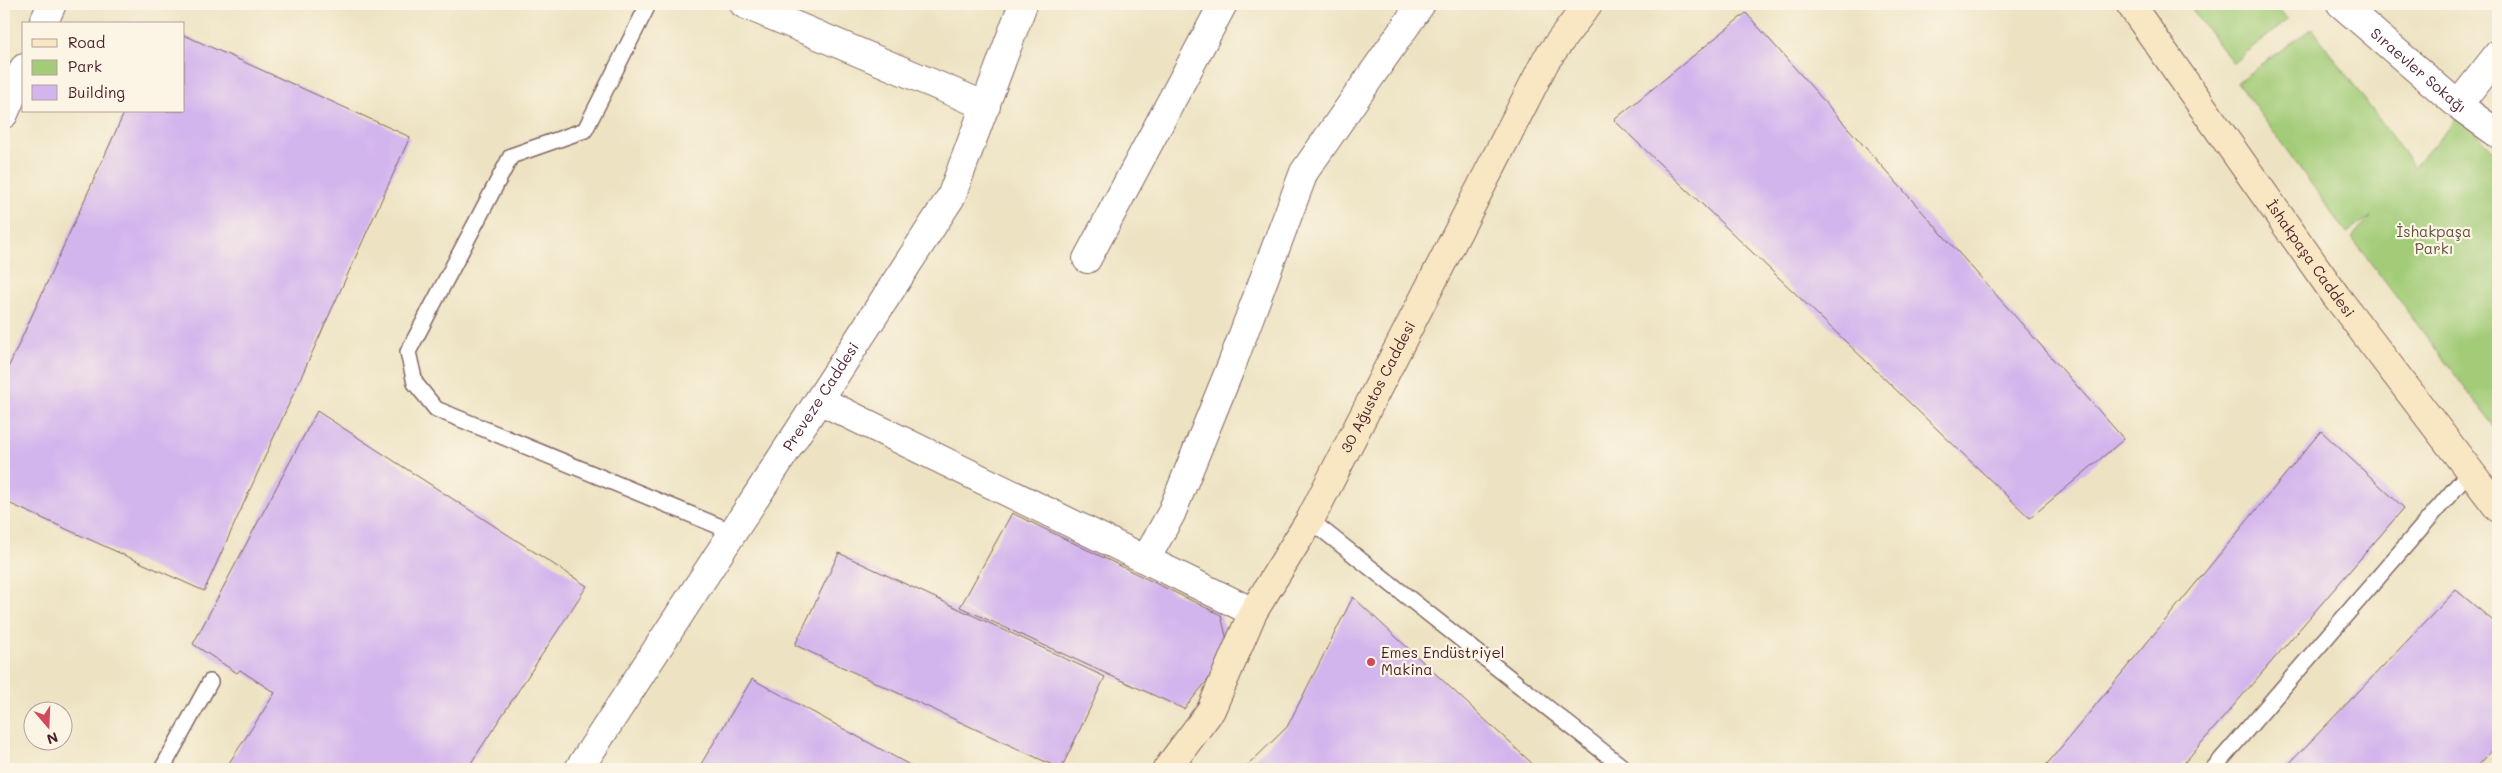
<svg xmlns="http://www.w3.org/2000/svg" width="2502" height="773" viewBox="0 0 2502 773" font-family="Mali,sans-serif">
  <rect width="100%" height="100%" fill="#fcf5e5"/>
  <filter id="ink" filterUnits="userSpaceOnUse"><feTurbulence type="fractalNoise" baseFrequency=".02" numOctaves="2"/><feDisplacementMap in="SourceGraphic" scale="10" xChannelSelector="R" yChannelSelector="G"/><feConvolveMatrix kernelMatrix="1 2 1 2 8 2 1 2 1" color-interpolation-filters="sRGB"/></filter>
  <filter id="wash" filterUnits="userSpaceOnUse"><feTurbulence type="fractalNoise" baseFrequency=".0096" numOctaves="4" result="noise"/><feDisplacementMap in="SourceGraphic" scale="20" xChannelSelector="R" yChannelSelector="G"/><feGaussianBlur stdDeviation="1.12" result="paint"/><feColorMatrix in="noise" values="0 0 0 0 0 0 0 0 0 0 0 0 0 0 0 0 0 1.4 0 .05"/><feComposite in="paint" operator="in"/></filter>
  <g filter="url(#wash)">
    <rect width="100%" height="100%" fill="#ede3c3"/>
    <g fill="#a3cc78" stroke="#767652">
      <path d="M2188 4H2275L2288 20 2233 63Z"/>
      <path d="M2312 28 2414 167 2459 116 2498 155V432L2352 238 2371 216 2347 233 2237 82Z"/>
    </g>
    <g id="blocks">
      <g fill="#d3b5ed">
        <path d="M4 4H12L4 22Z"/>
        <path d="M1746 13 2124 439 2030 518 1614 120Z"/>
        <path d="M184 35 410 137 204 591 4 501V377L125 111H184Z"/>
        <path d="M317 411 587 586 467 769H225L275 693 240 670 237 673 193 644Z"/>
        <path d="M2321 431 2404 508 2179 769H2043Z"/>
        <path d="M1012 513 1221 615 1230 653 1184 709 960 607Z"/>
        <path d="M839 553 1105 677 1061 769 795 645Z"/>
        <path d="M2456 590 2498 625V744L2475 769H2284Z"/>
        <path d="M1353 597 1538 769H1244L1287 727Z"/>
        <path d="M752 679 917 769H698Z"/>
      </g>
    </g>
  </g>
  <g filter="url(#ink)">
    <use href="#blocks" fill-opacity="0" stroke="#836460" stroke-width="1"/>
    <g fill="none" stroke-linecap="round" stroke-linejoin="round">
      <g stroke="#836460" stroke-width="18">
        <g id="lane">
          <path d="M646 9 585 130 511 156 408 352 415 383 436 409 733 532"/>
          <path d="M1310 520 1625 769"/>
          <path d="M162 769 210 682"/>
          <path d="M2213 769 2470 471"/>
        </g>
      </g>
      <g stroke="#836460" stroke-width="30">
        <g id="street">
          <path d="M744 4 986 106"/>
          <path id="s1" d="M2341 4 2458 105 2498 134"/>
          <path d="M43 24 52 4"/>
          <path d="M2458 105 2498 54"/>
          <path d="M4 114 24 68"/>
          <path d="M1087 259 1223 4"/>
          <path d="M819 400 1253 612"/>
          <path d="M1146 559 1171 514 1232 364 1304 172 1421 4"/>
          <path id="s2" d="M579 769 951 197 1023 4"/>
        </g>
      </g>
      <g stroke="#836460" stroke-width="30">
        <g id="secondary">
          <path id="s3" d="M2130 4 2336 296 2498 508"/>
          <path id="s4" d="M1167 769 1211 710 1253 612 1310 520 1546 60 1588 4"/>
        </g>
      </g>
      <use href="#lane" stroke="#fff" stroke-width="15"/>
      <use href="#street" stroke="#fff" stroke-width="28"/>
      <use href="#secondary" stroke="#f9e7c3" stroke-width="28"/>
    </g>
  </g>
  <circle fill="#d1495b" stroke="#fcf5e5" stroke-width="2" cx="1371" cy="662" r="5"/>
  <g text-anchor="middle" stroke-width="4.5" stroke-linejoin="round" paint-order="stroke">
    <g font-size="15" fill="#4a1f2b" stroke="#fcf5e5">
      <text dy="5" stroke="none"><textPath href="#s1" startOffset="102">Sıraevler Sokağı</textPath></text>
      <text dy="5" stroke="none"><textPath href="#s3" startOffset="312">İshakpaşa Caddesi</textPath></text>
      <text dy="5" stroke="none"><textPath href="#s4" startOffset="438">30 Ağustos Caddesi</textPath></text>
      <text dy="5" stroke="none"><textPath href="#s2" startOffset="444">Preveze Caddesi</textPath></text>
    </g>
    <g font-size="15" fill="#655342" stroke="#fcf5e5">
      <text x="2434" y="237">İshakpaşa<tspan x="2434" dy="17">Parkı</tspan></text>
    </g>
    <g font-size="15" fill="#4a1f2b" stroke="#fcf5e5" text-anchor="start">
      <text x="1381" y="658">Emes Endüstriyel<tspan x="1381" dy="17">Makina</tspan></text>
    </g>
  </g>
  <rect width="2502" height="773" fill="none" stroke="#fcf5e5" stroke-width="20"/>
  <rect x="22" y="22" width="162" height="90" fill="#fcf5e5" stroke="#b59f9b"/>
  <rect x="32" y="39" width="25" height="8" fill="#f9e7c3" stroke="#b59f9b"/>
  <text x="68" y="48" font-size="15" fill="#4a1f2b">Road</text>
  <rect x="32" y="60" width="25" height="15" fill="#a3cc78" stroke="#b59f9b"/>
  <text x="68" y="72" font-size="15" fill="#4a1f2b">Park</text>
  <rect x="32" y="85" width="25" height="15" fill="#d3b5ed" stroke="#b59f9b"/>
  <text x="68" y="98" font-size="15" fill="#4a1f2b">Building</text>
  <g transform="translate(48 726) rotate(161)"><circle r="24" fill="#fcf5e5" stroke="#b59f9b"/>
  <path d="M0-4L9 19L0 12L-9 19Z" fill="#d1495b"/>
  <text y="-8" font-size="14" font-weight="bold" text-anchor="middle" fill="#4a1f2b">N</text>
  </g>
</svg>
